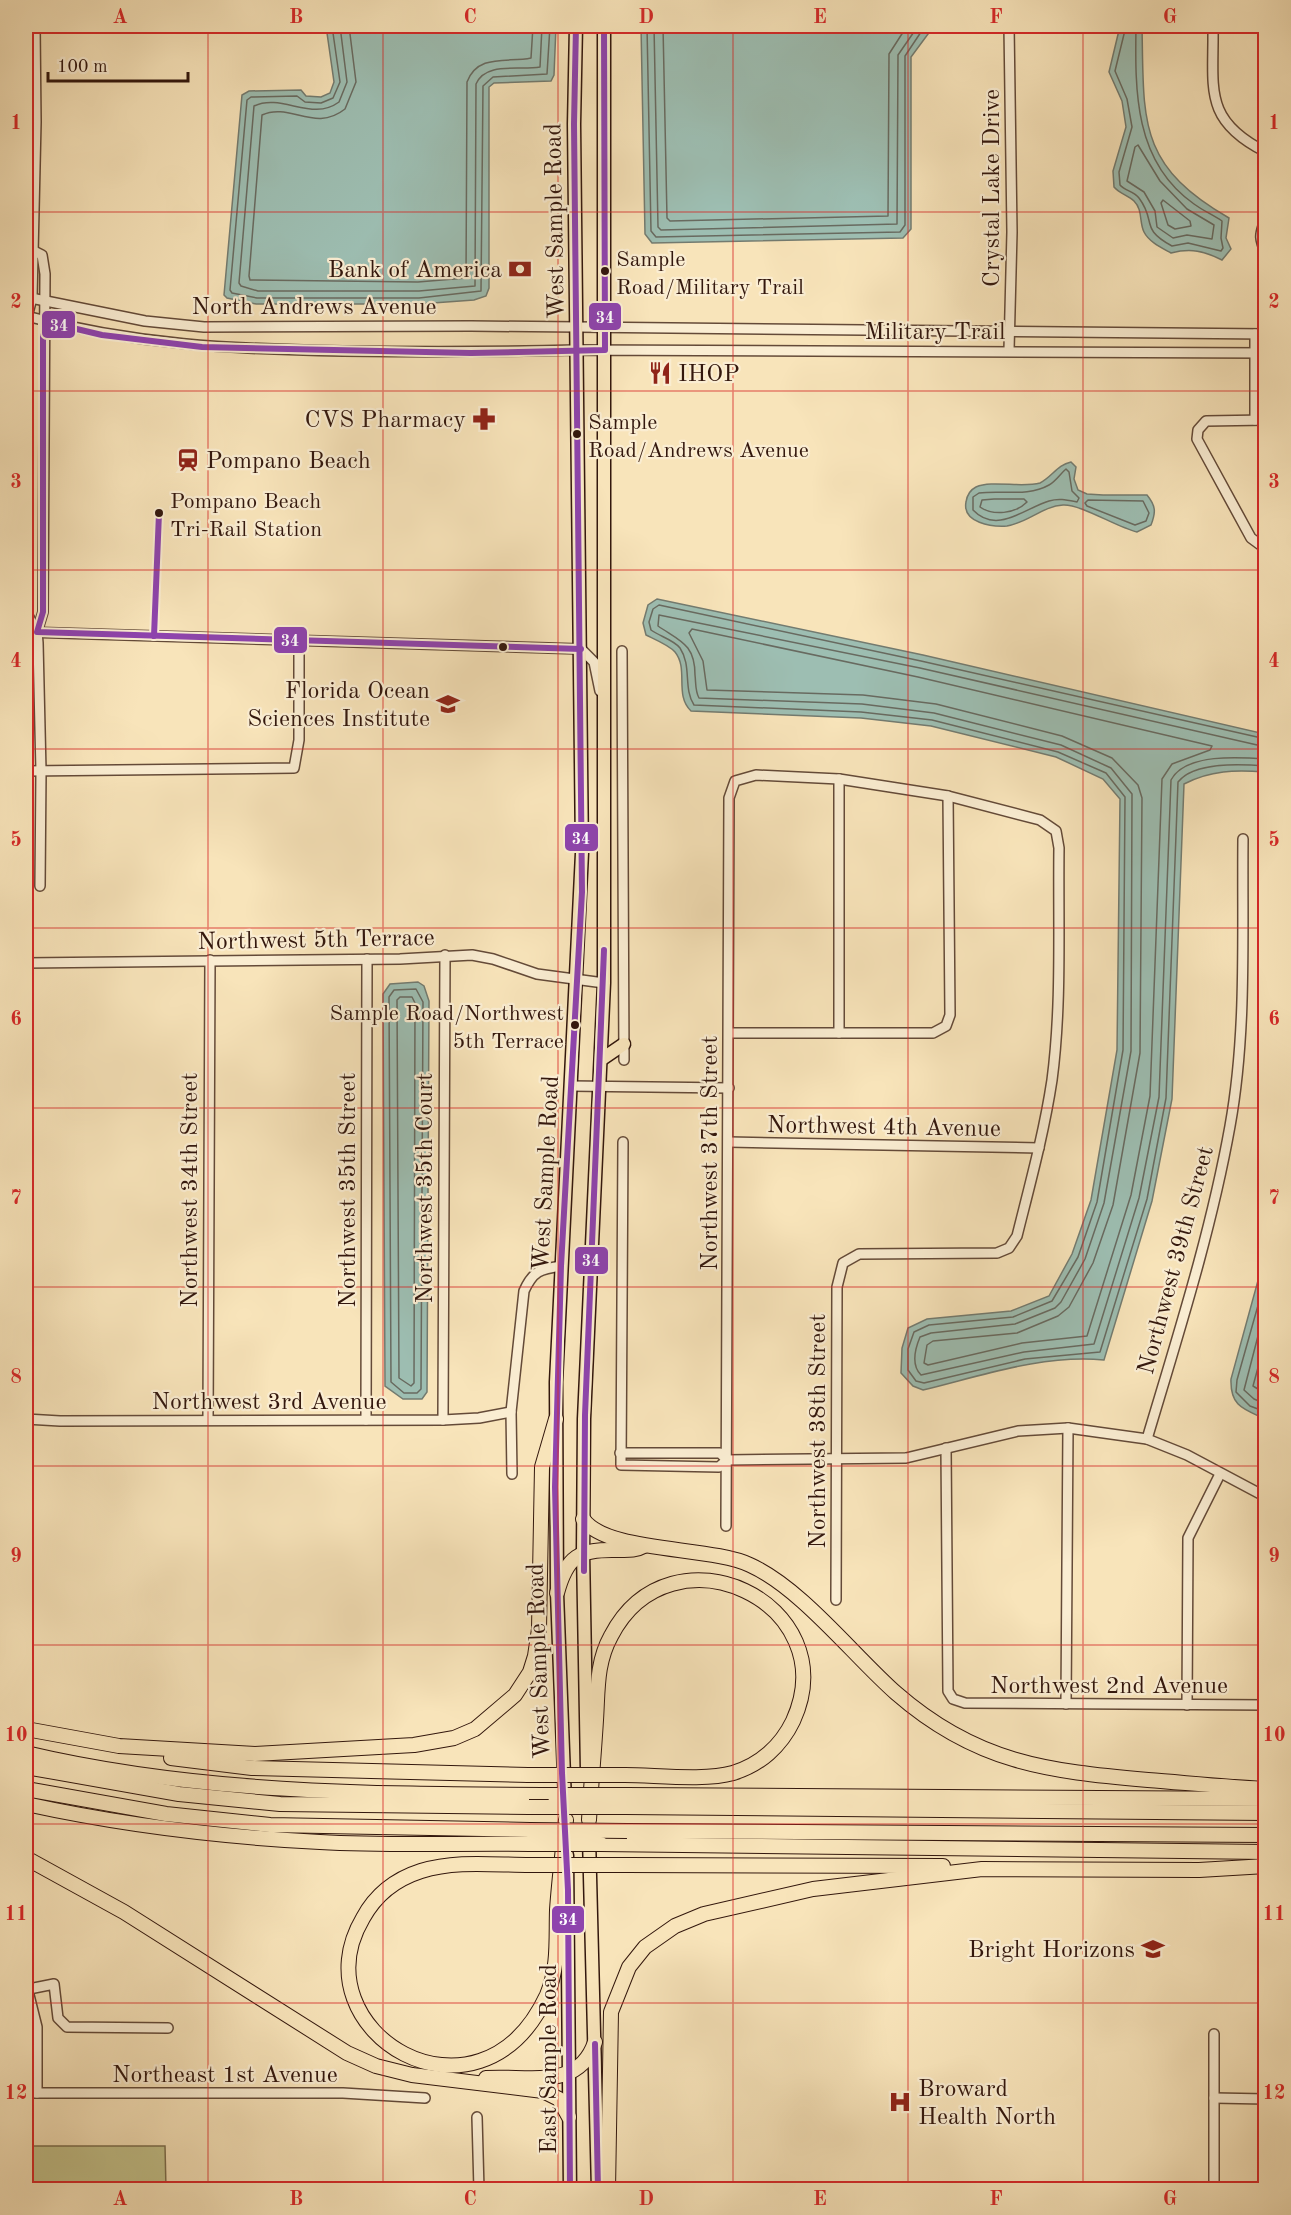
<svg xmlns="http://www.w3.org/2000/svg" width="1291" height="2215" viewBox="0 0 1291 2215" font-family="'Old Standard TT',serif">
  <rect width="100%" height="100%" fill="#f8e4ba"/>
  <filter id="stains"><feTurbulence type="fractalNoise" baseFrequency=".00333" numOctaves="4"/><feColorMatrix values="0 0 0 0 .2 0 0 0 0 .09 0 0 0 0 .02 0 0 0 .5 -.17"/></filter>
  <radialGradient id="worn" r=".72"><stop offset=".6" stop-color="#630" stop-opacity="0"/><stop offset="1" stop-color="#630" stop-opacity=".3"/></radialGradient>
  <path fill="#c3c28b" stroke="#7b6c4c" stroke-width="1.5" d="M26 2146H165L166 2189H26Z"/>
  <g fill="#9dbeb2" stroke="#737b70" stroke-width="1.5">
    <path d="M326 26H556L554 75 551 81 494 83 489 87V288L486 296 474 300 419 304H256L227 298 224 295 242 95 249 91 301 90 306 96 321 97 330 93 334 82Z"/>
    <path d="M641 26H931V30L911 57V229L903 238 652 243 645 234Z"/>
    <path d="M1120 26H1142C1144 121 1137 165 1229 218L1226 238 1231 249 1222 260C1204 251 1191 248 1171 253 1162 248 1149 242 1144 232 1139 222 1143 210 1134 201 1128 195 1120 194 1114 187L1113 171 1126 127 1122 101 1109 72Z"/>
    <path d="M1071 462 1076 467 1074 479 1078 490 1087 494 1103 495H1147C1156 506 1156 512 1151 525L1137 532C1116 527 1081 504 1063 505 1043 506 1027 523 1007 526 992 527 962 523 966 502 967 495 970 490 976 487 992 480 1022 488 1040 483 1053 476 1057 465 1071 462Z"/>
    <path d="M657 599 923 655 1265 734V772C1235 770 1211 770 1184 784L1172 1099 1152 1201 1104 1360C1043 1354 981 1376 923 1390L913 1386 901 1373 902 1348 908 1328 927 1319 1011 1311 1049 1296 1072 1254 1091 1200 1117 1050 1120 799 1103 779 1056 757 931 726 861 718 691 711C674 695 689 669 675 652 669 645 654 639 646 635L643 623 648 605Z"/>
    <path d="M418 982 424 986 429 1001 427 1392 422 1399H403L385 1386 383 994 390 984Z"/>
    <path d="M1265 1255V1419C1243 1409 1230 1406 1231 1379Z"/>
  </g>
  <g fill="none" stroke-linecap="round" stroke-linejoin="round">
    <g stroke="#686a60" stroke-width="1.5">
      <path d="M332 26 340 82 333 98 321 103 305 102 297 96 251 97 247 100 230 290 232 293 257 298H419L481 291 483 86 493 77 547 74 550 26"/>
      <path d="M340 26 347 82 339 102C312 122 282 93 254 106L239 283 241 286 258 291H419L475 286 476 84C486 61 520 71 540 67L542 26"/>
      <path d="M349 26 356 82 345 109C315 133 290 102 262 115L249 276 250 280 418 282 466 278 467 82C478 53 508 63 531 58L533 26"/>
      <path d="M647 26 651 231 656 237 900 232 905 225V56L925 26"/>
      <path d="M654 26 658 227 661 230 897 224 898 55 918 26"/>
      <path d="M663 26 667 218 670 221 888 216 889 54 907 26"/>
      <path d="M1126 26 1115 71 1127 99 1132 127 1119 172 1120 185C1125 191 1134 191 1139 198 1157 222 1139 228 1172 246L1188 243 1221 251 1223 248 1221 238 1222 221C1213 215 1202 210 1194 204 1134 162 1135 91 1136 26"/>
      <path d="M1138 145 1160 181 1187 209 1214 225 1212 239 1187 235 1173 238 1157 227 1155 211 1144 192 1127 181 1135 147Z"/>
      <path d="M1163 200 1190 221 1191 226 1175 229 1168 225 1161 203Z"/>
      <path d="M1066 469 1069 472 1072 491 1079 498 1077 502C1067 500 1059 498 1049 501 1025 508 997 535 973 510V497L979 493C1002 490 1028 497 1049 485 1056 481 1060 474 1066 469Z"/>
      <path d="M994 499H1024L1027 502C1015 514 993 516 980 507L982 500Z"/>
      <path d="M1088 500 1143 501 1149 513 1146 521 1135 525 1087 506 1085 503Z"/>
      <path d="M692 629 918 677 1212 746 1210 750 1172 764 1162 779 1150 1096 1131 1195 1087 1336 1022 1343 928 1365 924 1363 927 1345 933 1341 1017 1333 1058 1316 1069 1307 1093 1263 1113 1205 1140 1053 1142 798 1138 785 1112 758 1062 736 936 704 863 695 707 690 703 661 689 633Z"/>
      <path d="M1266 739 921 661 659 605 653 609 649 622 651 630C659 636 674 640 680 648 692 666 683 688 694 705L861 712 932 720 1058 752 1106 773 1125 797 1123 1050 1097 1202 1078 1257 1052 1301 1013 1317 929 1325 914 1332 908 1349V1370L916 1381 924 1383 1025 1359 1100 1352 1147 1199 1166 1098 1178 782C1194 761 1242 764 1266 766"/>
      <path d="M1266 747 920 668 659 615 658 626C680 641 695 644 695 675 696 683 695 691 699 698L862 704 934 713 1061 745 1111 768 1132 794 1131 1051 1104 1203 1085 1259 1061 1302 1055 1308 1015 1324 931 1333 920 1337C915 1349 911 1365 921 1375L1024 1352 1094 1344 1139 1198 1159 1097 1171 780C1185 753 1240 757 1266 759"/>
      <path d="M416 989 423 1002 421 1389 417 1393H404L391 1382 389 997 394 990Z"/>
      <path d="M400 997H412L415 1003 414 1383 411 1386 399 1378 397 1000Z"/>
      <path d="M1266 1277 1237 1380 1236 1392 1250 1406 1266 1412"/>
      <path d="M1266 1305 1244 1390 1254 1399 1266 1404"/>
      <path d="M1266 1338 1253 1386 1266 1394"/>
    </g>
    <g stroke="#644a38" stroke-width="12">
      <g id="minor">
        <path d="M35 26 36 122 32 298 27 317 26 612 37 632 38 643 41 771 40 886"/>
        <path d="M1213 26C1214 88 1202 120 1266 152"/>
        <path d="M1266 214C1263 232 1256 233 1266 253"/>
        <path d="M32 250 42 255 45 274 43 612 37 632"/>
        <path d="M26 297 145 321 204 327 471 326 1266 334"/>
        <path d="M26 316C136 345 230 349 343 351 420 352 498 352 576 350L1266 353"/>
        <path d="M1009 350 1012 232 1009 26"/>
        <path d="M1255 420V334"/>
        <path d="M1266 420 1206 421 1198 430 1197 439 1251 538 1266 549"/>
        <path d="M26 632 581 649 594 662 600 691"/>
        <path d="M622 651 624 1060"/>
        <path d="M26 771 294 768 299 740V641"/>
        <path d="M839 779V1033"/>
        <path d="M26 963 400 959 472 955 493 959 537 974 604 983"/>
        <path d="M729 1033H933L946 1026 950 1015 948 796"/>
        <path d="M571 1086 729 1088"/>
        <path d="M623 1142 621 1465 719 1467 727 1460 906 1458 1018 1431 1068 1428 1147 1439 1187 1455 1266 1497"/>
        <path d="M729 1142 1039 1148"/>
        <path d="M26 1419 60 1421 443 1420 479 1418 511 1412"/>
        <path d="M208 1420 210 960"/>
        <path d="M366 1420 367 959"/>
        <path d="M443 1420 445 955"/>
        <path d="M1147 1439C1178 1335 1211 1232 1230 1126 1247 1032 1242 934 1243 839"/>
        <path d="M946 1448 948 1691 953 1699 965 1703 1266 1705"/>
        <path d="M620 1453H720L727 1460"/>
        <path d="M512 1474 511 1412 524 1291C533 1271 540 1269 561 1266"/>
        <path d="M726 1526 729 798 735 781 756 775 839 779 948 796 1040 820 1056 831 1059 848C1058 925 1062 1004 1052 1080 1044 1133 1030 1184 1017 1236L1009 1248 997 1253 859 1254 843 1263 837 1287 836 1600"/>
        <path d="M1066 1704 1068 1428"/>
        <path d="M1187 1705 1188 1538 1220 1474"/>
        <path d="M26 1983 37 2027V2093"/>
        <path d="M29 1989 54 1984 58 2018 67 2027 168 2028"/>
        <path d="M1214 2034V2190"/>
        <path d="M26 2093H343L425 2098"/>
        <path d="M1214 2098 1266 2099"/>
        <path d="M477 2117 479 2190"/>
      </g>
    </g>
    <g stroke="#33170d" stroke-width="15">
      <g id="major">
        <path d="M602 1059 624 1044"/>
        <path d="M587 1771 583 1552 584 1419 604 983V26"/>
        <path d="M565 1802 557 1593 556 1382 582 853 574 124 576 26"/>
        <path d="M589 1837 598 2190"/>
        <path d="M567 1855 570 2190"/>
      </g>
    </g>
    <g stroke="#33170d" stroke-width="16">
      <g id="highway">
        <path d="M583 1519C606 1553 710 1546 750 1565 801 1588 853 1655 896 1693 976 1763 1047 1771 1148 1780 1187 1783 1226 1787 1266 1789"/>
        <path d="M557 1593C567 1556 579 1549 617 1550 627 1550 635 1551 644 1546"/>
        <path d="M26 1729 119 1746 255 1754 414 1745 454 1738 475 1729 515 1695 530 1672 535 1656 539 1629 542 1467 556 1419"/>
        <path d="M26 1753C199 1794 377 1794 554 1795"/>
        <path d="M171 1758 252 1768 528 1775"/>
        <path d="M26 1767 179 1794 280 1804 529 1807"/>
        <path d="M26 1789 166 1814 270 1825 530 1830"/>
        <path d="M625 1795 1266 1799"/>
        <path d="M26 1804C122 1825 221 1837 320 1842 390 1846 460 1843 530 1844"/>
        <path d="M626 1807 1266 1813"/>
        <path d="M589 1820C591 1786 594 1753 596 1720 598 1691 596 1663 611 1636 671 1520 847 1603 793 1721 781 1746 760 1765 733 1773 705 1781 655 1775 625 1775"/>
        <path d="M627 1831 1266 1835"/>
        <path d="M601 1844 1266 1852"/>
        <path d="M26 1858 124 1912 347 2053 376 2066 412 2075 543 2091 559 2099 569 2117"/>
        <path d="M530 1865C494 1865 456 1860 421 1871 396 1879 376 1894 363 1918 296 2031 479 2142 547 1995 559 1966 556 1940 557 1910 559 1880 563 1850 566 1820"/>
        <path d="M627 1865 943 1866"/>
        <path d="M486 2078C528 2075 579 2091 595 2042"/>
        <path d="M608 2190 611 2012 629 1967 645 1947 675 1926 704 1914 813 1889 982 1869 1199 1870 1266 1866"/>
      </g>
    </g>
    <use href="#minor" stroke="#faedd2" stroke-width="9"/>
    <use href="#major" stroke="#f8e4ba" stroke-width="12"/>
    <use href="#highway" stroke="#f8e4ba" stroke-width="14"/>
    <g stroke="#33170d" stroke-width="16" stroke-linecap="butt">
      <g id="highway-bridge">
        <path d="M528 1775H625"/>
        <path d="M554 1795H625"/>
        <path d="M529 1807H626"/>
        <path d="M530 1830 627 1831"/>
        <path d="M530 1844H601"/>
        <path d="M530 1865H627"/>
      </g>
    </g>
    <use href="#highway-bridge" stroke="#f8e4ba" stroke-width="14"/>
    <g stroke="#faedd2" stroke-width="10">
      <g id="bus-1">
        <path d="M154 636 159 513"/>
        <path d="M581 649 37 632 43 612V321L102 335 202 347 471 353 605 350 604 26"/>
        <path d="M584 1571 585 1415 604 950"/>
        <path d="M595 2044 598 2190"/>
        <path d="M570 2190 568 1890 562 1773 555 1487 561 1266 582 892 574 124 576 26"/>
      </g>
    </g>
    <use href="#bus-1" stroke="#8e44ad" stroke-width="6"/>
  </g>
  <path fill="none" stroke="#d62828" stroke-width="1.5" stroke-opacity="0.55" d="M208 26V2190M383 26V2190M558 26V2190M733 26V2190M908 26V2190M1083 26V2190M26 212H1266M26 391H1266M26 570H1266M26 749H1266M26 928H1266M26 1108H1266M26 1287H1266M26 1466H1266M26 1645H1266M26 1824H1266M26 2003H1266"/>
  <defs>
    <g id="bank-bare" transform="scale(1.8)"><path d="M-6-4H6V4H-6ZM0-2.3a2.3 2.3 0 1 0 0 4.6a2.3 2.3 0 1 0 0-4.6Z" fill="#8f2418" stroke="#faedd2" stroke-width="2.5" paint-order="stroke"/></g>
    <g id="restaurant-bare" transform="scale(1.8)"><path d="M-5-6h1v4h1v-4h1v4h1v-4h1v5L-1.5 .5V6h-2V.5L-5-1ZM5-6V6H3V1.5H1.5Q1.5-4 5-6Z" fill="#8f2418" stroke="#faedd2" stroke-width="2.5" paint-order="stroke"/></g>
    <g id="pharmacy-bare" transform="scale(1.8)"><path d="M-2-6h4v4h4v4h-4v4h-4v-4h-4v-4h4Z" fill="#8f2418" stroke="#faedd2" stroke-width="2.5" paint-order="stroke"/></g>
    <g id="station-bare" transform="scale(1.8)"><path d="M-3-6H3Q5-6 5-4V2Q5 4 3 4L4.5 6H3L1.5 4h-3L-3 6H-4.5L-3 4Q-5 4-5 2V-4Q-5-6-3-6ZM-3.5-4v3h7v-3ZM-3.5 1v1.5H-2V1ZM2 1v1.5H3.5V1Z" fill="#8f2418" stroke="#faedd2" stroke-width="2.5" paint-order="stroke"/></g>
    <g id="school-bare" transform="scale(1.8)"><path d="M0-5L7-2L0 1L-7-2ZM-4 1L0 2.5L4 1V4Q0 6-4 4Z" fill="#8f2418" stroke="#faedd2" stroke-width="2.5" paint-order="stroke"/></g>
    <g id="hospital-bare" transform="scale(1.8)"><path d="M-5-5h3v3.5h4V-5h3V5h-3V1.5h-4V5h-3Z" fill="#8f2418" stroke="#faedd2" stroke-width="2.5" paint-order="stroke"/></g>
  </defs>
  <g fill-rule="evenodd">
    <use href="#bank-bare" x="520" y="269"/>
    <use href="#restaurant-bare" x="660" y="373"/>
    <use href="#pharmacy-bare" x="484" y="419"/>
    <use href="#station-bare" x="188" y="460"/>
    <use href="#school-bare" x="448" y="704"/>
    <use href="#school-bare" x="1153" y="1949"/>
    <use href="#hospital-bare" x="900" y="2102"/>
  </g>
  <g fill="#33170d" stroke="#faedd2" stroke-width="2">
    <circle cx="605" cy="271" r="5"/>
    <circle cx="577" cy="434" r="5"/>
    <circle cx="159" cy="513" r="5"/>
    <circle cx="503" cy="647" r="5"/>
    <circle cx="575" cy="1025" r="5"/>
  </g>
  <g text-anchor="middle" stroke-width="4.5" stroke-linejoin="round" paint-order="stroke">
    <g font-size="22" fill="#33170d" stroke="#faedd2" text-anchor="start">
      <text x="616" y="266">Sample<tspan x="616" dy="28">Road/Military Trail</tspan></text>
      <text x="588" y="429">Sample<tspan x="588" dy="28">Road/Andrews Avenue</tspan></text>
      <text x="170" y="508">Pompano Beach<tspan x="170" dy="28">Tri-Rail Station</tspan></text>
      <text x="564" y="1020" text-anchor="end">Sample Road/Northwest<tspan x="564" dy="28">5th Terrace</tspan></text>
    </g>
    <g font-size="24" fill="#33170d" stroke="#faedd2">
      <text transform="translate(991 188) rotate(-90)" y="8">Crystal Lake Drive</text>
      <text transform="translate(554 221) rotate(-91)" y="8">West Sample Road</text>
      <text x="314" y="314">North Andrews Avenue</text>
      <text x="935" y="339">Military Trail</text>
      <text transform="translate(316 939) rotate(-1)" y="8">Northwest 5th Terrace</text>
      <text transform="translate(884 1126) rotate(1)" y="8">Northwest 4th Avenue</text>
      <text transform="translate(709 1153) rotate(-90)" y="8">Northwest 37th Street</text>
      <text transform="translate(545 1173) rotate(-87)" y="8">West Sample Road</text>
      <text transform="translate(424 1188) rotate(-90)" y="8">Northwest 35th Court</text>
      <text transform="translate(189 1190) rotate(-90)" y="8">Northwest 34th Street</text>
      <text transform="translate(347 1190) rotate(-90)" y="8">Northwest 35th Street</text>
      <text transform="translate(1175 1260) rotate(-75)" y="8">Northwest 39th Street</text>
      <text x="269" y="1409">Northwest 3rd Avenue</text>
      <text transform="translate(817 1431) rotate(-90)" y="8">Northwest 38th Street</text>
      <text transform="translate(538 1661) rotate(-92)" y="8">West Sample Road</text>
      <text x="1109" y="1693">Northwest 2nd Avenue</text>
      <text transform="translate(548 2059) rotate(-90)" y="8">East Sample Road</text>
      <text x="225" y="2082">Northeast 1st Avenue</text>
    </g>
    <g font-size="24" fill="#33170d" stroke="#faedd2" text-anchor="end">
      <text x="502" y="277">Bank of America</text>
      <text x="678" y="381" text-anchor="start">IHOP</text>
      <text x="466" y="427">CVS Pharmacy</text>
      <text x="206" y="468" text-anchor="start">Pompano Beach</text>
      <text x="430" y="698">Florida Ocean<tspan x="430" dy="28">Sciences Institute</tspan></text>
      <text x="1135" y="1957">Bright Horizons</text>
      <text x="918" y="2096" text-anchor="start">Broward<tspan x="918" dy="28">Health North</tspan></text>
    </g>
  </g>
  <g stroke="#faedd2" stroke-width="2">
    <rect x="588" y="302" width="34" height="29" rx="6" fill="#8e44ad"/>
    <rect x="41" y="310" width="35" height="29" rx="6" fill="#8e44ad"/>
    <rect x="273" y="626" width="35" height="28" rx="6" fill="#8e44ad"/>
    <rect x="564" y="823" width="35" height="29" rx="6" fill="#8e44ad"/>
    <rect x="574" y="1246" width="35" height="29" rx="6" fill="#8e44ad"/>
    <rect x="551" y="1905" width="34" height="29" rx="6" fill="#8e44ad"/>
  </g>
  <g font-size="16" text-anchor="middle" font-weight="bold" fill="#fff">
    <text x="605" y="323">34</text>
    <text x="59" y="331">34</text>
    <text x="290" y="646">34</text>
    <text x="581" y="844">34</text>
    <text x="591" y="1266">34</text>
    <text x="568" y="1925">34</text>
  </g>
  <rect width="1291" height="2215" fill="none" stroke="#f8e4ba" stroke-width="66"/>
  <path d="M48 72v9h140v-9" fill="none" stroke="#33170d" stroke-width="3"/>
  <text x="57" y="72" font-size="18" fill="#33170d" stroke="#faedd2" stroke-width="4.5" paint-order="stroke">100 m</text>
  <rect x="33" y="33" width="1225" height="2149" fill="none" stroke="#d62828" stroke-width="2"/>
  <g font-size="20" text-anchor="middle" font-weight="bold" fill="#d62828">
    <text x="120" y="23">A</text>
    <text x="296" y="23">B</text>
    <text x="470" y="23">C</text>
    <text x="646" y="23">D</text>
    <text x="820" y="23">E</text>
    <text x="996" y="23">F</text>
    <text x="1170" y="23">G</text>
    <text x="16" y="129">1</text>
    <text x="1274" y="129">1</text>
    <text x="16" y="308">2</text>
    <text x="1274" y="308">2</text>
    <text x="16" y="488">3</text>
    <text x="1274" y="488">3</text>
    <text x="16" y="667">4</text>
    <text x="1274" y="667">4</text>
    <text x="16" y="846">5</text>
    <text x="1274" y="846">5</text>
    <text x="16" y="1025">6</text>
    <text x="1274" y="1025">6</text>
    <text x="16" y="1204">7</text>
    <text x="1274" y="1204">7</text>
    <text x="16" y="1383">8</text>
    <text x="1274" y="1383">8</text>
    <text x="16" y="1562">9</text>
    <text x="1274" y="1562">9</text>
    <text x="16" y="1741">10</text>
    <text x="1274" y="1741">10</text>
    <text x="16" y="1920">11</text>
    <text x="1274" y="1920">11</text>
    <text x="16" y="2099">12</text>
    <text x="1274" y="2099">12</text>
    <text x="120" y="2205">A</text>
    <text x="296" y="2205">B</text>
    <text x="470" y="2205">C</text>
    <text x="646" y="2205">D</text>
    <text x="820" y="2205">E</text>
    <text x="996" y="2205">F</text>
    <text x="1170" y="2205">G</text>
  </g>
  <rect width="100%" height="100%" filter="url(#stains)"/>
  <rect width="100%" height="100%" fill="url(#worn)"/>
</svg>
